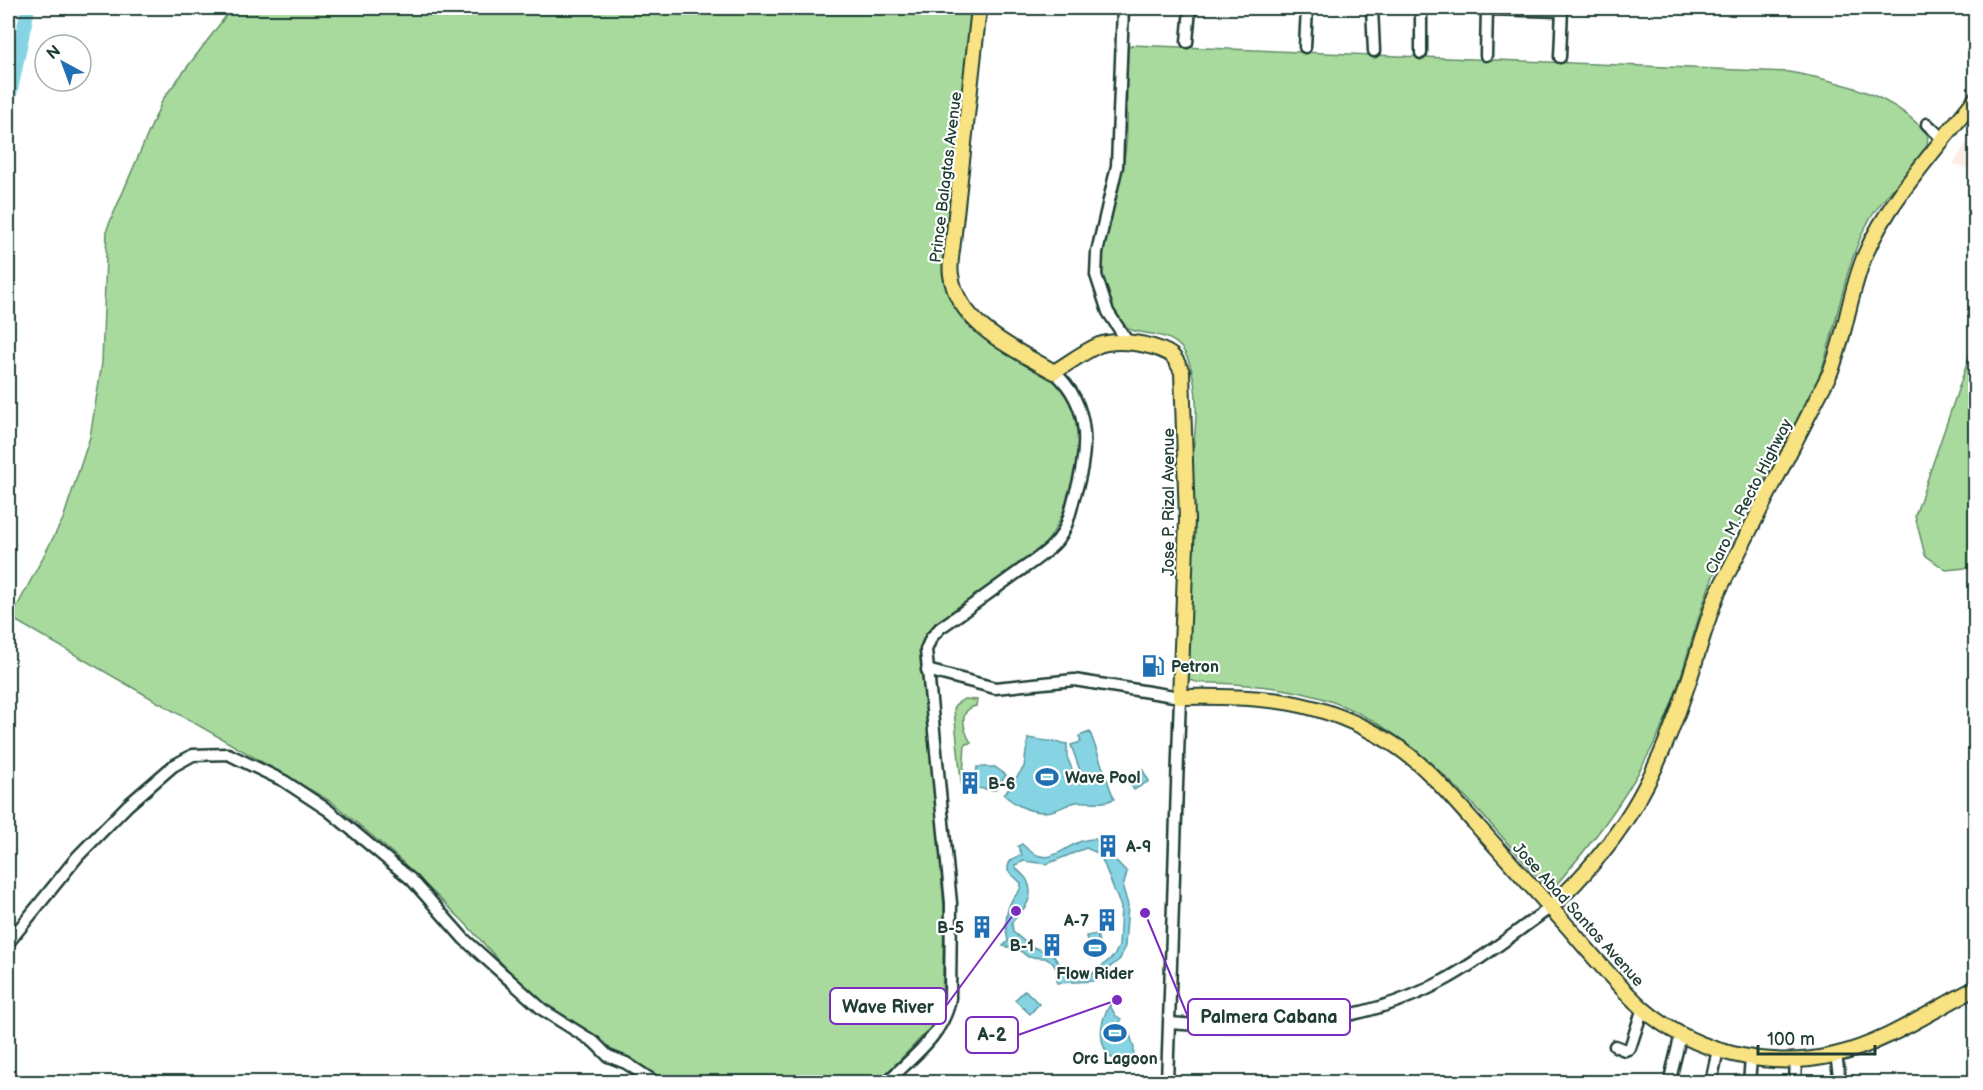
<svg xmlns="http://www.w3.org/2000/svg" width="1983" height="1090" viewBox="0 0 1983 1090" font-family="'Balsamiq Sans',sans-serif">
  <rect width="100%" height="100%" fill="#fff"/>
  <filter id="ink" filterUnits="userSpaceOnUse"><feTurbulence type="fractalNoise" baseFrequency=".0167" numOctaves="2"/><feDisplacementMap in="SourceGraphic" scale="12" xChannelSelector="R" yChannelSelector="G"/><feConvolveMatrix kernelMatrix="1 2 1 2 8 2 1 2 1" color-interpolation-filters="sRGB"/></filter>
  <g filter="url(#ink)">
    <path fill="#fdece6" d="M1975 129V170L1953 164Z"/>
    <g fill="#a7da9c" stroke="#638c68" stroke-width="1.5">
      <path d="M232 8H974L952 295 1061 386C1073 404 1080 422 1082 443 1083 466 1060 527 1045 544L940 622 925 662 944 909 942 1008 933 1025 879 1082H657L633 1069 566 1021 515 978 464 922 396 856 332 802 11 618 63 519 90 437 102 363 107 229 163 99Z"/>
      <path d="M1131 45 1789 72C1839 81 1894 94 1928 135L1927 147C1906 177 1877 201 1862 234 1839 285 1835 343 1812 394 1784 455 1741 508 1716 569 1695 618 1686 671 1665 720 1638 783 1599 835 1555 886L1550 888 1543 883C1481 815 1422 735 1333 702 1295 688 1257 685 1216 683 1205 683 1194 684 1186 677 1187 613 1186 549 1190 485 1192 444 1204 400 1188 359 1175 326 1139 339 1122 325 1110 314 1103 291 1100 276 1096 254 1119 186 1124 160 1130 124 1126 87 1125 51Z"/>
      <path d="M1975 340V567L1946 570 1925 555 1915 516Z"/>
      <path d="M964 699 977 700 976 706C957 710 964 731 971 743L965 744 962 791 954 710 955 705Z"/>
    </g>
    <g fill="#85d3e3" stroke="#5c979d" stroke-width="1.5" fill-rule="evenodd">
      <path d="M1090 732 1114 799C1101 805 1091 801 1077 802 1069 803 1063 808 1055 810 1036 816 1018 807 1004 795L1024 767 1028 738 1067 744V757L1077 781 1081 783 1083 779 1071 745 1081 742 1079 736Z"/>
      <path d="M977 767H995L1006 775 995 790 975 788Z"/>
      <path d="M1142 769 1149 781 1134 790 1127 779Z"/>
      <path d="M1095 839 1127 872 1123 888 1128 905 1125 946 1120 959 1093 981 1057 983V975L1060 974 1052 962 1045 958 1028 957 1018 949 1003 946 1008 941C1005 929 1005 911 1012 900 1017 893 1021 892 1021 883L1008 871C1007 861 1013 857 1022 855L1018 846 1022 844C1053 876 1064 838 1095 839ZM1086 848 1100 854 1121 907 1119 946 1114 956 1092 974 1072 975 1065 972 1052 954 1030 946 1013 932 1012 922C1024 909 1036 898 1027 880 1023 873 1017 872 1015 865L1024 861 1047 864Z"/>
      <path d="M1097 934 1102 957 1091 959 1086 936Z"/>
      <path d="M1025 990 1039 1004 1030 1014 1015 1000Z"/>
      <path d="M1110 1005 1115 1015 1121 1019 1119 1029 1129 1031 1134 1048 1133 1061 1118 1063C1097 1050 1098 1024 1110 1005Z"/>
    </g>
    <g fill="none" stroke-linecap="round" stroke-linejoin="round">
      <path stroke="#85d3e3" stroke-width="14" d="M8 104 28 8"/>
      <g stroke="#1f3d34" stroke-width="15">
        <g id="minor">
          <path d="M1123 8 1117 166 1097 252 1096 275 1108 312 1129 344"/>
          <path d="M1372 8 1374 51"/>
          <path d="M1421 8V53"/>
          <path d="M1487 9 1562 11"/>
          <path d="M1187 42 1190 8"/>
          <path d="M1305 47 1307 8"/>
          <path d="M1486 55 1487 8"/>
          <path d="M1560 57 1562 8"/>
          <path d="M1927 124 1944 140"/>
          <path d="M927 670 995 688 1074 680 1180 697 1167 1082"/>
          <path d="M8 943 78 856 128 805 173 766 193 755 228 754 284 781 328 810 412 880 464 939 543 1010 594 1042 608 1056 626 1063 655 1082"/>
          <path d="M1170 1023C1259 1031 1361 1025 1441 982 1479 962 1515 932 1550 908"/>
          <path d="M1615 1046 1625 1050 1630 1048 1643 1008"/>
          <path d="M1836 1055 1840 1082"/>
          <path d="M1671 1075 1681 1034"/>
          <path d="M887 1082C911 1058 945 1034 950 998L951 903 926 650 931 638 940 628C966 610 992 591 1018 572 1031 563 1047 553 1057 541 1067 529 1070 513 1074 498 1088 454 1093 406 1054 372"/>
          <path d="M1711 1082 1718 1050"/>
          <path d="M1749 1082 1751 1059"/>
          <path d="M1795 1082 1796 1060"/>
        </g>
      </g>
      <g stroke="#1f3d34" stroke-width="18">
        <g id="major">
          <path d="M979 8 953 242C952 253 949 265 951 275 958 325 1015 349 1054 372 1069 363 1083 352 1099 345 1118 338 1151 344 1168 353 1176 357 1178 365 1182 372L1187 520 1180 697C1262 696 1319 698 1390 742 1423 762 1448 793 1473 821 1505 856 1536 892 1568 927 1592 955 1615 983 1642 1008 1694 1053 1768 1070 1834 1055 1884 1044 1931 1011 1976 988"/>
          <path d="M1550 908C1622 841 1655 781 1686 689 1697 658 1705 625 1717 594L1830 373C1846 335 1849 293 1865 255 1889 199 1939 146 1976 98"/>
        </g>
      </g>
      <use href="#minor" stroke="#fff" stroke-width="10"/>
      <use href="#major" stroke="#f8e281" stroke-width="14"/>
    </g>
  </g>
  <defs>
    <g id="fuel-bare" transform="scale(1.8)"><path d="M-5.5-6h7V0h2V4h1.3V-2.5L3-4.5l.8-.8L6-3V5H2.5V1h-1V6h-7ZM-4.2-4.7v3.2H.2V-4.7Z" fill="#1f6fb2" stroke="#fff" stroke-width="2.5" paint-order="stroke"/></g>
    <g id="stadium-bare" transform="scale(1.8)"><path d="M0-5a6.5 5 0 1 0 0 10a6.5 5 0 1 0 0-10ZM-3.5-1.8h7v3.6h-7Z" fill="#1f6fb2" stroke="#fff" stroke-width="2.5" paint-order="stroke"/></g>
    <g id="building-bare" transform="scale(1.8)"><path d="M-4-6H4V6H1V3H-1V6H-4ZM-2.5-4.3h1.7v1.8h-1.7ZM.8-4.3h1.7v1.8H.8ZM-2.5-1h1.7V.8h-1.7ZM.8-1h1.7V.8H.8Z" fill="#1f6fb2" stroke="#fff" stroke-width="2.5" paint-order="stroke"/></g>
  </defs>
  <g fill-rule="evenodd">
    <use href="#fuel-bare" x="1153" y="666"/>
    <use href="#stadium-bare" x="1047" y="777"/>
    <use href="#building-bare" x="970" y="783"/>
    <use href="#building-bare" x="1108" y="846"/>
    <use href="#building-bare" x="1107" y="920"/>
    <use href="#building-bare" x="982" y="927"/>
    <use href="#building-bare" x="1052" y="945"/>
    <use href="#stadium-bare" x="1095" y="948"/>
    <use href="#stadium-bare" x="1115" y="1033"/>
  </g>
  <g text-anchor="middle" stroke-width="4.5" stroke-linejoin="round" paint-order="stroke">
    <g font-size="16" fill="#1f3d34" stroke="#fff">
      <text transform="translate(945 177) rotate(-83)" y="6">Prince Balagtas Avenue</text>
      <text transform="translate(1748 496) rotate(-63)" y="6">Claro M. Recto Highway</text>
      <text transform="translate(1168 502) rotate(-90)" y="6">Jose P. Rizal Avenue</text>
      <text transform="translate(1579 914) rotate(48)" y="6">Jose Abad Santos Avenue</text>
    </g>
    <g font-size="16" font-weight="bold" fill="#1f3d34" stroke="#fff" text-anchor="start">
      <text x="1171" y="672">Petron</text>
      <text x="1065" y="783">Wave Pool</text>
      <text x="988" y="789">B-6</text>
      <text x="1126" y="852">A-9</text>
      <text x="1089" y="926" text-anchor="end">A-7</text>
      <text x="964" y="933" text-anchor="end">B-5</text>
      <text x="1034" y="951" text-anchor="end">B-1</text>
      <text x="1095" y="979" text-anchor="middle">Flow Rider</text>
      <text x="1115" y="1064" text-anchor="middle">Orc Lagoon</text>
    </g>
  </g>
  <path fill="none" stroke="#7b2cbf" stroke-width="2" d="M1016 911L946 1006M1145 913L1188 1017M1117 1000L1018 1035"/>
  <g fill="#7b2cbf" stroke="#fff" stroke-width="2">
    <circle cx="1016" cy="911" r="6"/>
    <circle cx="1145" cy="913" r="6"/>
    <circle cx="1117" cy="1000" r="6"/>
  </g>
  <g fill="#fff" stroke="#7b2cbf" stroke-width="2">
    <rect x="830" y="988" width="116" height="36" rx="6"/>
    <rect x="1188" y="999" width="162" height="36" rx="6"/>
    <rect x="966" y="1017" width="52" height="36" rx="6"/>
  </g>
  <g font-size="18" text-anchor="middle" font-weight="bold" fill="#1f3d34">
    <text x="888" y="1013">Wave River</text>
    <text x="1269" y="1023">Palmera Cabana</text>
    <text x="992" y="1041">A-2</text>
  </g>
  <rect width="1983" height="1090" fill="none" stroke="#fff" stroke-width="30"/>
  <rect x="15" y="15" width="1953" height="1060" fill="none" stroke="#1f3d34" stroke-width="2" filter="url(#ink)"/>
  <g transform="translate(63 63) rotate(319)"><circle r="28" fill="#ffffff" stroke="#a5b1ae" stroke-width="1.5"/>
  <path d="M0-4.5L10 22L0 15L-10 22Z" fill="#1f6fb2"/>
  <text y="-9" font-size="16" font-weight="bold" text-anchor="middle" fill="#1f3d34">N</text>
  </g>
  <path d="M1758 1045v9h117v-9" fill="none" stroke="#1f3d34" stroke-width="3"/>
  <text x="1767" y="1045" font-size="18" fill="#1f3d34" stroke="#ffffff" stroke-width="4.5" paint-order="stroke">100 m</text>
</svg>
